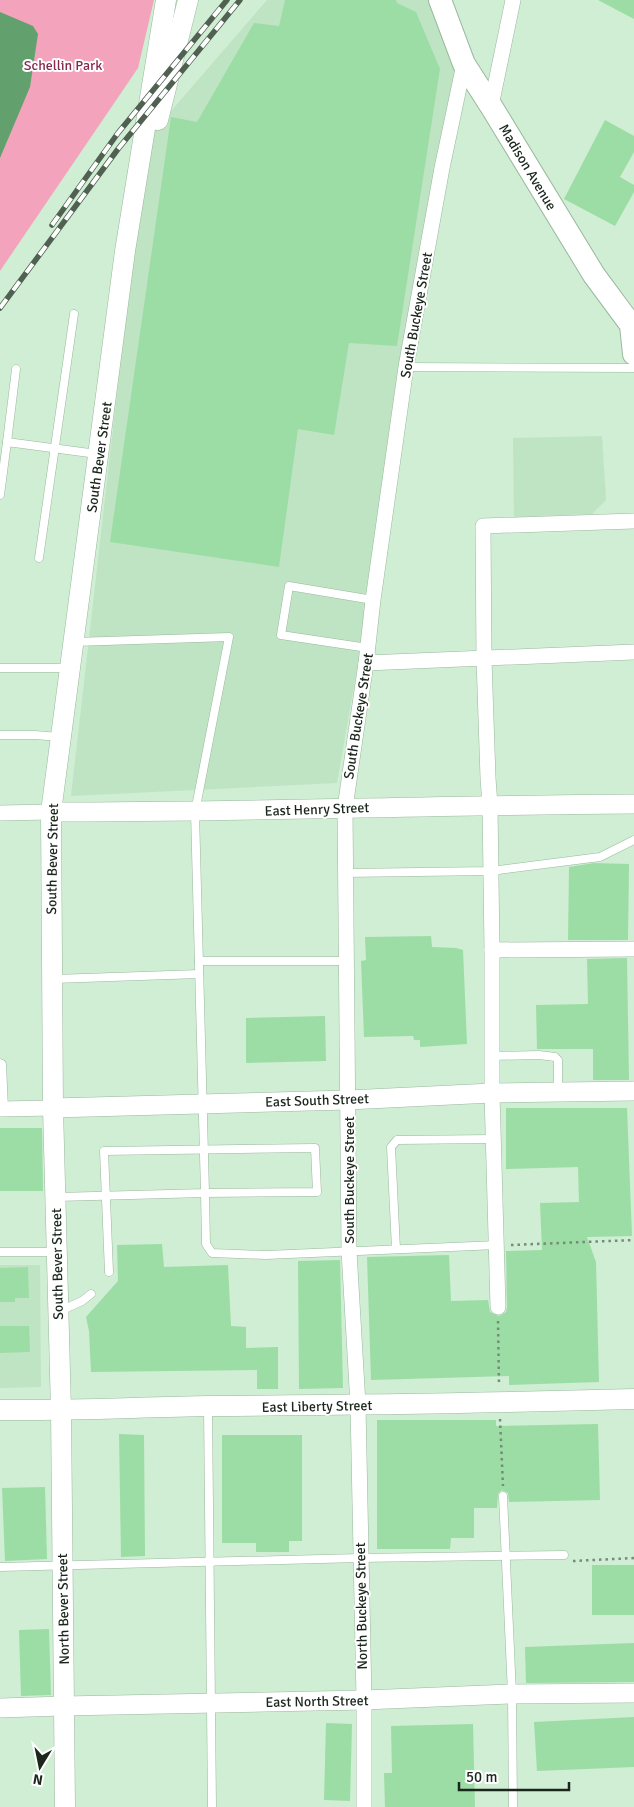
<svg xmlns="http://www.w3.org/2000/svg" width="634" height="1807" viewBox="0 0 634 1807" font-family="Signika,sans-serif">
  <rect width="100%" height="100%" fill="#cfeed3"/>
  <g fill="#bfe4c3">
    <path d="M267 0H430L462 70 337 783 71 796 146 140Z"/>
    <path d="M602 436 606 500 592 514 514 517 513 438Z"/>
    <path d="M0 1265H40L41 1387 0 1388Z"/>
  </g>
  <path fill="#f3a3bc" d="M0 0H154L138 68 0 271Z"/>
  <path fill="#62a16d" d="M0 12 33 26 38 34 30 87 0 158Z"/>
  <g fill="#9cdda5">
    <path d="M285 0H396L397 3 416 12 440 69 397 346 349 343 334 435 298 429 279 567 110 542 171 117 197 122 254 23 279 26Z"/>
    <path d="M598 0H634V19Z"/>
    <path d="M605 120 634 136V152L620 177 634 185V192L615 226 564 199Z"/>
    <path d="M594 863 629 864 628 940H568L569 867Z"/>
    <path d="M431 936 432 947 456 948 463 950 467 1044 420 1047V1040H414L413 1036 364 1037 361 961 366 960 365 937Z"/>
    <path d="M627 958 629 1080H593V1049H537L536 1005 588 1004 587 959Z"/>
    <path d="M325 1016 326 1061 246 1063V1018Z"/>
    <path d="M506 1108H627L632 1236 587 1237 596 1262 599 1382 509 1385V1376L371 1380 367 1257 449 1255 451 1301 488 1300 490 1312 499 1316 506 1312 507 1307 506 1251 542 1250 540 1203 579 1202 578 1167 506 1169Z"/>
    <path d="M0 1128H42L43 1191H0Z"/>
    <path d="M162 1244 164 1267 228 1265 231 1326 246 1327V1348L278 1347V1389H257V1370L91 1372 89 1331 86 1317 118 1281 117 1245Z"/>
    <path d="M340 1260 343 1388 299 1389 298 1261Z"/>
    <path d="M28 1267 29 1298H15V1302H0V1268Z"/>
    <path d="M0 1326H29L30 1352 0 1353Z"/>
    <path d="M377 1420H496V1426L598 1424 600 1500 509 1502 508 1493 502 1490 498 1494 497 1508H474V1538H451L450 1549H377Z"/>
    <path d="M119 1434 144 1435 145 1556 121 1557Z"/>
    <path d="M222 1435H302V1541H289V1552H256V1543H222Z"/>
    <path d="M45 1487 47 1559 5 1561 2 1488Z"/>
    <rect x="592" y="1565" width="42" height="50"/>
    <path d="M49 1629 51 1695 21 1696 19 1630Z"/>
    <path d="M634 1643V1682L526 1683 525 1647Z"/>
    <path d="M634 1717V1767L537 1771 534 1722Z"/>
    <path d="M326 1723 352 1724 350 1801 324 1800Z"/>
    <path d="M473 1724 475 1807H385L384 1773H392L391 1726Z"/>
  </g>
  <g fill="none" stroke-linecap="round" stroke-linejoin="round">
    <g stroke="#9ab89e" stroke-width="9">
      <g id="service">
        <path d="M406 367 634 368"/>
        <path d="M7 442 16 369"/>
        <path d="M0 495 7 442 97 454"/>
        <path d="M39 558 74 314"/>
        <path d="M368 648 281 635 289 586 373 600"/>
        <path d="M0 668H68"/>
        <path d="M0 735H35L59 737"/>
        <path d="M345 873 491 871 600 857 634 840"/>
        <path d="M199 961H346"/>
        <path d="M54 979 199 974"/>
        <path d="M492 1056 539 1055 555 1057 558 1060V1092"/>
        <path d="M0 1063 2 1064 4 1109"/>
        <path d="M57 1197 205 1193 195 812 229 637 74 642"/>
        <path d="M396 1249 391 1147 397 1140 493 1139"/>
        <path d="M0 1252H55"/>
        <path d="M109 1272 104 1151 315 1148 317 1192 205 1193 206 1244 212 1253 266 1255 497 1245"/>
        <path d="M60 1311 82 1301 91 1294"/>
        <path d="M208 1407 212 1807"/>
        <path d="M503 1496 512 1694 513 1807"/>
        <path d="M0 1567 360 1558 564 1555"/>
      </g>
    </g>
    <g stroke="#9ab89e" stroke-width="16">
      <g id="minor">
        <path d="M491 106 513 0"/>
        <path d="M366 663 634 652"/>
        <path d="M0 813 51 812"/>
        <path d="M492 950 634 949"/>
        <path d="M0 1109 53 1108"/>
        <path d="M498 1307 492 1093V950L490 805 488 778 484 659 483 526 634 521"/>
        <path d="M364 1807V1700L358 1405 349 1251 345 808 366 663 373 600 406 367 442 168 464 64"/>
      </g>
    </g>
    <g stroke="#9ab89e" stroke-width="20">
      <g id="tertiary">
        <path d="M51 812C245 812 440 805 634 804"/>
        <path d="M53 1108 348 1100 492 1093 634 1091"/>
        <path d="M0 1708 64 1706 364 1700 512 1694 634 1693"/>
      </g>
    </g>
    <g stroke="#9ab89e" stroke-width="21">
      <g id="secondary">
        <path d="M158 120 188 0"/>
        <path d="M0 1410C71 1411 141 1407 211 1406 352 1405 493 1403 634 1399"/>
        <path d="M65 1807 61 1411 53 1108 51 812 125 251 166 0"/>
      </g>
    </g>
    <g stroke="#9ab89e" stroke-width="24">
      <path id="primary" d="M440 0 464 64 491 106 594 275 631 325 634 354"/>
    </g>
    <g stroke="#758b78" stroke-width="2.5" stroke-dasharray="2.5 4" stroke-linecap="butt">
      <path d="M511 1245 634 1240"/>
      <path d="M498 1321 499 1386"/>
      <path d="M500 1419 503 1486"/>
      <path d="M573 1561 634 1558"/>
    </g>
    <use href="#service" stroke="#fff" stroke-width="8"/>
    <use href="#minor" stroke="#fff" stroke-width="15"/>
    <use href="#tertiary" stroke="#fff" stroke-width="19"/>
    <use href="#secondary" stroke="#fff" stroke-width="20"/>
    <use href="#primary" stroke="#fff" stroke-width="22"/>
    <g stroke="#506152" stroke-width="5.5">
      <g id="rail">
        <path d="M52 225 118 133 227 0"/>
        <path d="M0 308 118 149 240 0"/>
      </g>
    </g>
    <use href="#rail" stroke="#fff" stroke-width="4" stroke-dasharray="11" stroke-linecap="butt"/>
  </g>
  <g text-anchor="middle" stroke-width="4" stroke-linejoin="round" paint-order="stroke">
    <g font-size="14" fill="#85284d" stroke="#fff">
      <text x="63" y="70">Schellin Park</text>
    </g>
    <g font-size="14" fill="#1b271d" stroke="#fff">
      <text transform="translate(528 167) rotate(59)" y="5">Madison Avenue</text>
      <text transform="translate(416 315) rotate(-80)" y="5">South Buckeye Street</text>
      <text transform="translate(99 457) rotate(-82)" y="5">South Bever Street</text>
      <text transform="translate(358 716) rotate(-81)" y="5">South Buckeye Street</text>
      <text transform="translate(317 809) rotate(-2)" y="5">East Henry Street</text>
      <text transform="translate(52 859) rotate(-89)" y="5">South Bever Street</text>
      <text transform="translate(317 1100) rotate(-2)" y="5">East South Street</text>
      <text transform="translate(349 1180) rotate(-90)" y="5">South Buckeye Street</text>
      <text transform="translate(57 1264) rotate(-91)" y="5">South Bever Street</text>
      <text transform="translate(317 1406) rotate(-1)" y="5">East Liberty Street</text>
      <text transform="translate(361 1606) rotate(-91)" y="5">North Buckeye Street</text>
      <text transform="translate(63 1609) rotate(-91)" y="5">North Bever Street</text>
      <text transform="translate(317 1701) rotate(-1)" y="5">East North Street</text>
    </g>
  </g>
  <g transform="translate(40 1767) rotate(190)" stroke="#ffffff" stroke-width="4" paint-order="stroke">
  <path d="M0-4L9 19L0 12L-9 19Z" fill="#1b271d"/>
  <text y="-8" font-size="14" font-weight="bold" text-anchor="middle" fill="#1b271d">N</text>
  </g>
  <path d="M459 1782v8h110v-8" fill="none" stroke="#1b271d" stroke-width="2.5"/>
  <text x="466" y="1782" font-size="15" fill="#1b271d" stroke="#ffffff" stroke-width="4" paint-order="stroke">50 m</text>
</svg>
